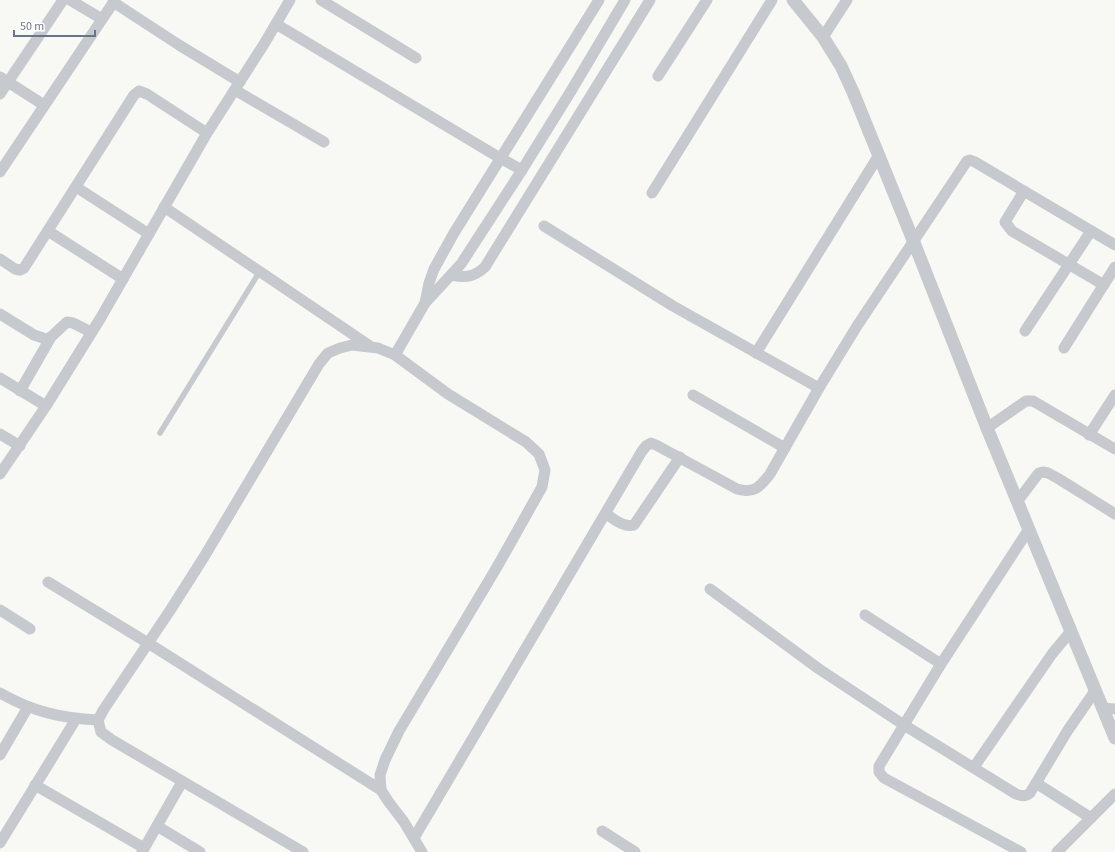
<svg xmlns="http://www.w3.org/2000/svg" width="1115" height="852" viewBox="0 0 1115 852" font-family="'Source Sans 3',sans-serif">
  <rect width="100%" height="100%" fill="#f8f8f5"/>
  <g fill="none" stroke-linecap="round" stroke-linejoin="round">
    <path stroke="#c6c9cd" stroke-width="5.5" d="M160 433 260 271"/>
    <g stroke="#c6c9cd" stroke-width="11">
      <path d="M70 0 102 19"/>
      <path d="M321 0 416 58"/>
      <path d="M113 2 179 45 240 82"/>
      <path d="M276 24 500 158 522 170"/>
      <path d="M823 37 847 0"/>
      <path d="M658 76 707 0"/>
      <path d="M0 77 44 105"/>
      <path d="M235 90 324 142"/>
      <path d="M0 94 63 0"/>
      <path d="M0 172 115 0"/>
      <path d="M76 187 149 234"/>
      <path d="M1024 191 1005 222 1012 231 1104 285"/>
      <path d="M652 193 772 0"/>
      <path d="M164 207 370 346"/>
      <path d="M544 226 673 306 819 388"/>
      <path d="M48 231 123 279"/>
      <path d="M0 259 15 269 20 270 24 268 134 95 139 91 147 94 207 133"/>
      <path d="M452 275C466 278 474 277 485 267L650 0"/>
      <path d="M425 303 429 283 434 269 454 233 599 0"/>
      <path d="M0 314 34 335 46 339 51 337 67 322 73 323 91 332"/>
      <path d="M1025 331 1091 231"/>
      <path d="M1064 348 1115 267"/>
      <path d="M756 353 879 155"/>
      <path d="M395 355 448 394 526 442 539 454 545 470 542 487 497 567 399 731 385 760 380 775 381 790 388 801 404 822 422 852"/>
      <path d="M0 378 46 406"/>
      <path d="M20 391 51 337"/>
      <path d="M693 395 785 448"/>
      <path d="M987 428 1026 401H1033L1115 449"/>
      <path d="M0 434 20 446"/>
      <path d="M1089 435 1115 395"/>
      <path d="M0 474 46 406 100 319 207 133 264 44 290 0"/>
      <path d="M1017 502 1035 478 1039 473 1043 472 1048 473 1059 479 1115 514"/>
      <path d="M606 514C614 519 624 528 634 525L680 457"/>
      <path d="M48 582 148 643 381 790"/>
      <path d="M710 589 819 669 904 725 1016 794C1021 796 1025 797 1030 793L1068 730 1095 691"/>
      <path d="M0 610 30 629"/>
      <path d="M865 615 941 664"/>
      <path d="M0 693C33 712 61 718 98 720"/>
      <path d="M1103 708 1115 709"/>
      <path d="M0 755 28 707"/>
      <path d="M974 767 1052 654 1071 631"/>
      <path d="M1036 783 1091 818"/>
      <path d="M35 785 144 848"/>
      <path d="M157 826 200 852"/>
      <path d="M602 831 635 852"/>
      <path d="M414 838 642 451 646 446 651 443 656 445 737 489C754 494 760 487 770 474L819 388 857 326 967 161 970 160 975 162 1115 245"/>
      <path d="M0 843 76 719"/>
      <path d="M142 852 182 782"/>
      <path d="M303 852 112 740 101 732 98 720 104 709 171 609 204 557 319 364 328 353 340 348 352 345 378 348 395 355 425 303 461 264 522 170 571 91 625 0"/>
      <path d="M1021 852 884 778 879 772V766L941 664 1029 529"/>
      <path d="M1057 852 1115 794"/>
    </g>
    <path stroke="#c6c9cd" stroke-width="13" d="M793 0 823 37 841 66 853 92 913 240 987 428 1115 738"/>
  </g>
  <path d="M14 30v6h81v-6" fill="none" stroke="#677686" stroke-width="2"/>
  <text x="20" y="30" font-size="12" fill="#677686" stroke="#ffffff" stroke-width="3" paint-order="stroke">50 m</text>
</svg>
